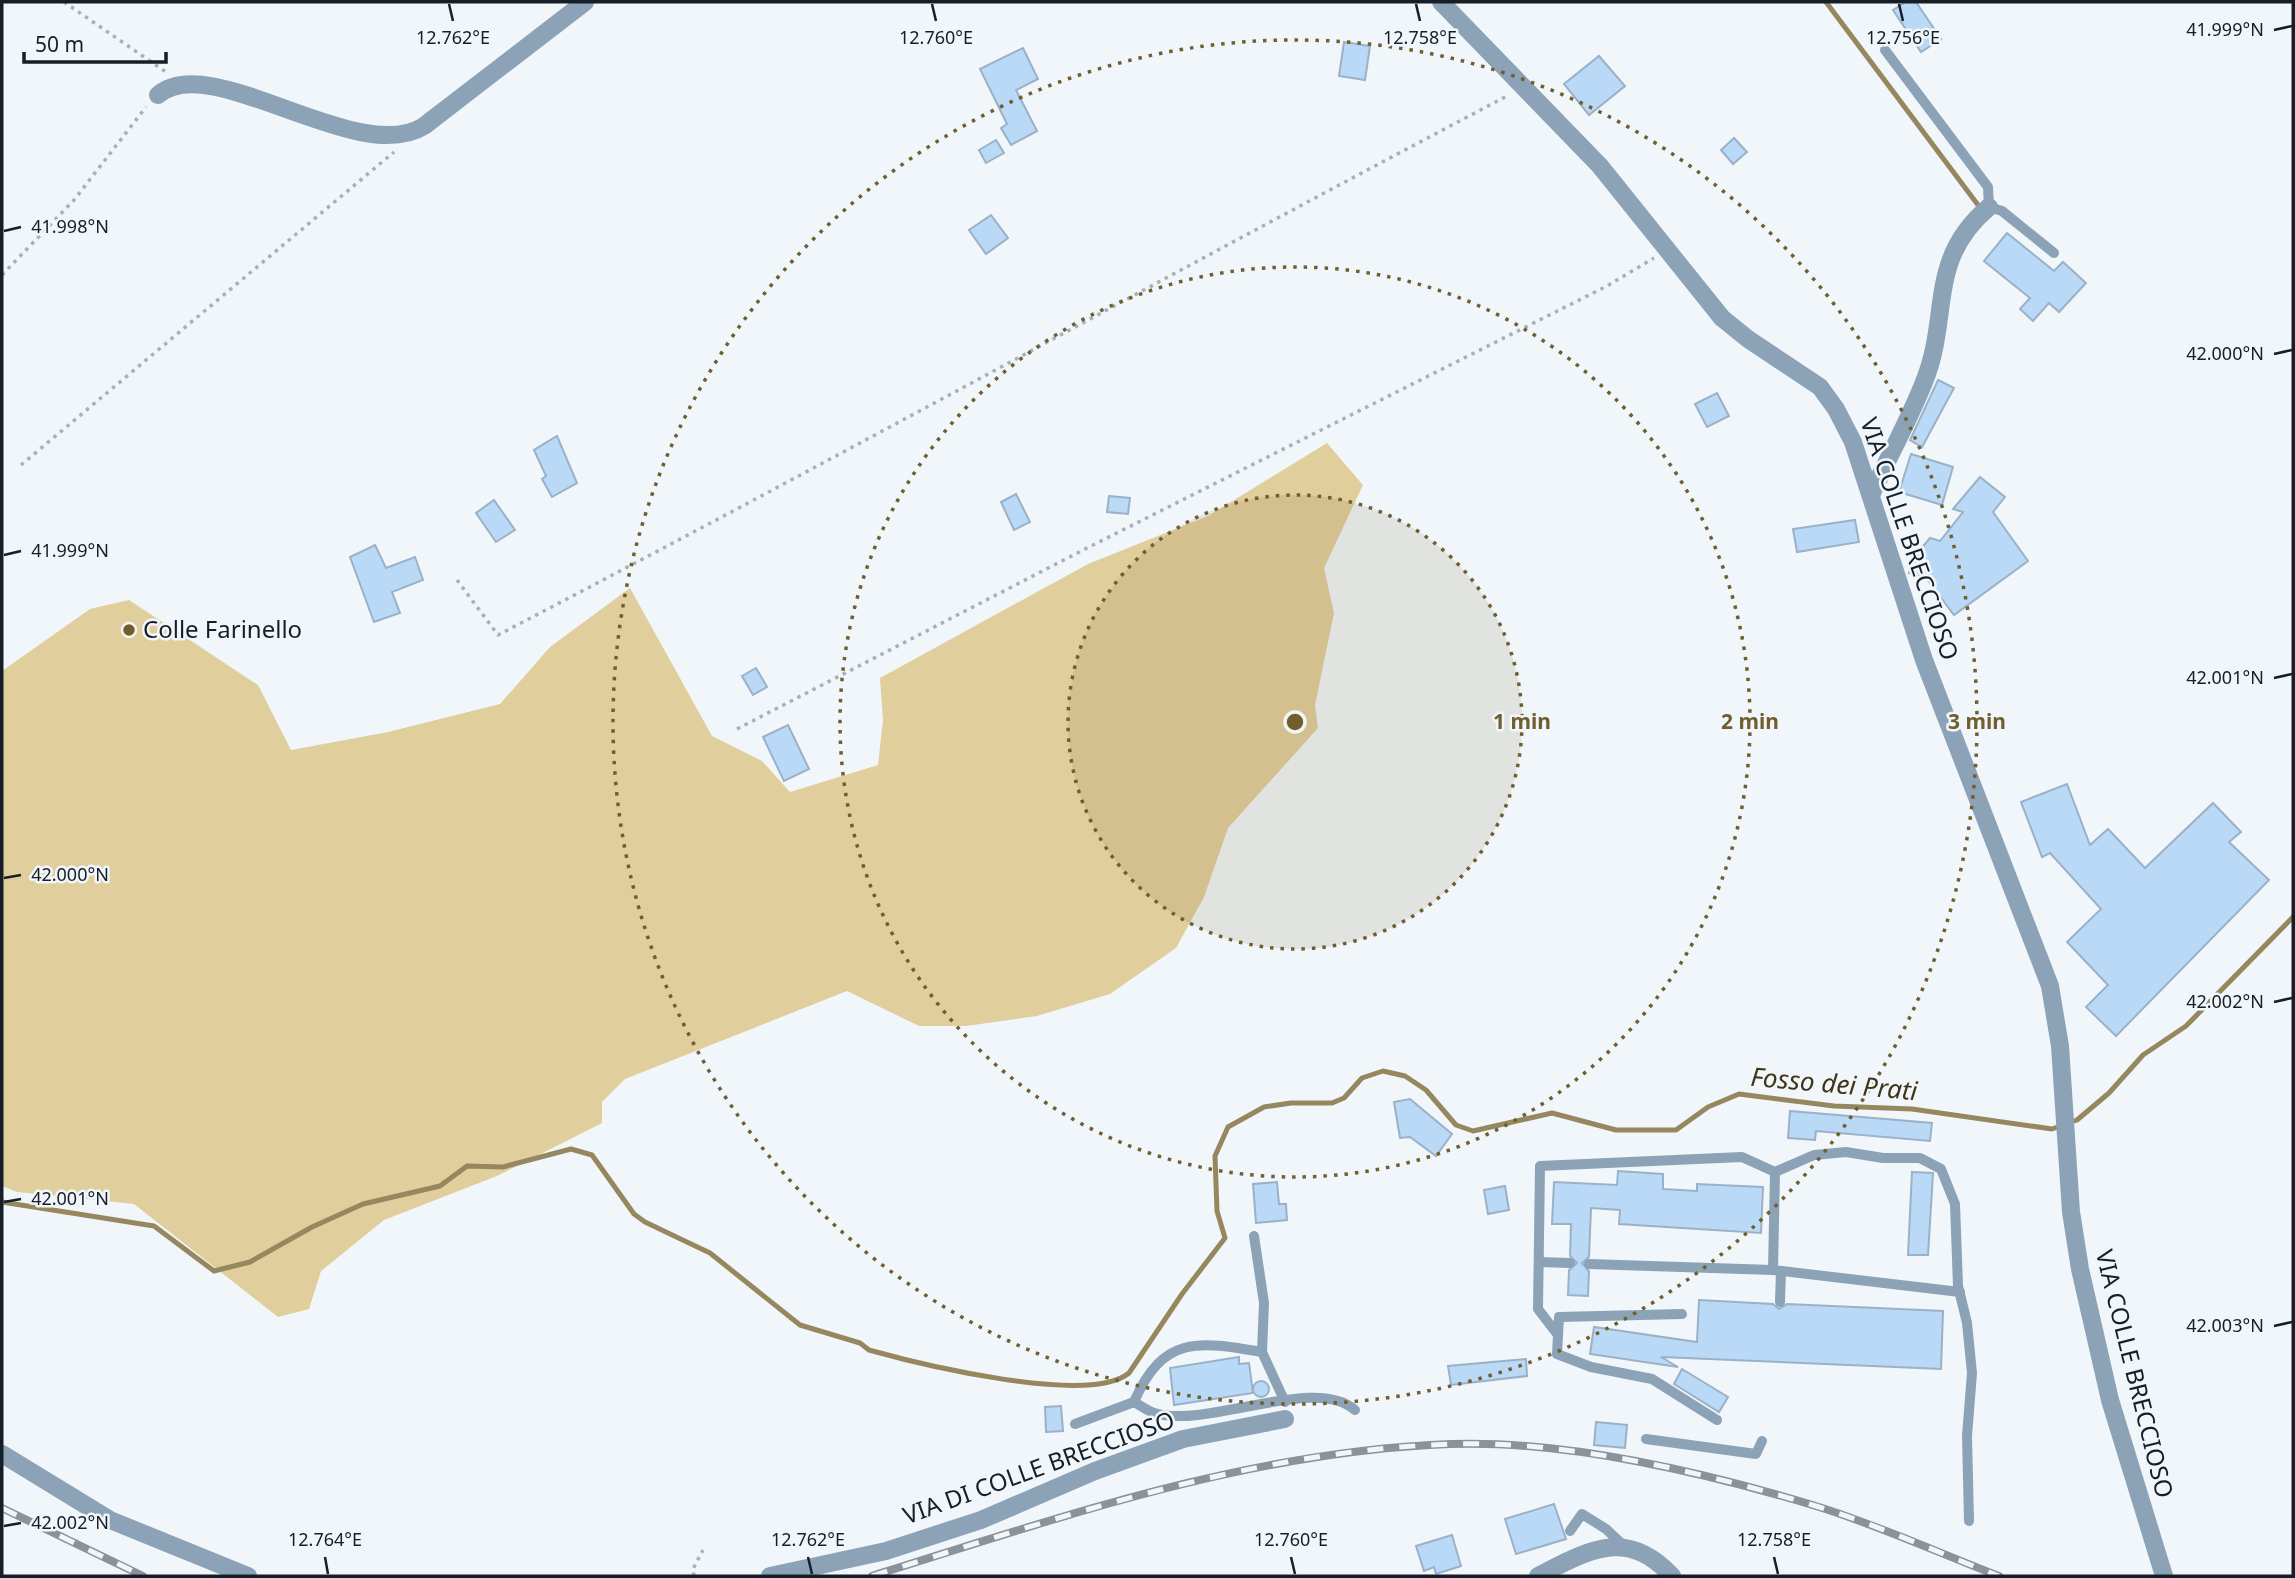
<svg xmlns="http://www.w3.org/2000/svg" width="2295" height="1578" viewBox="0 0 2295 1578" font-family="'Noto Sans',sans-serif">
  <rect width="100%" height="100%" fill="#f1f6fb"/>
  <path fill="#e1ce9d" d="M1327 443 1363 485 1324 568 1334 613 1315 705 1318 728 1228 828 1204 897 1176 948 1110 994 1037 1016 966 1026H919L847 991 625 1079 602 1102V1123L497 1176 384 1220 321 1271 309 1309 278 1317 134 1204 17 1192 2 1186V671L90 609 129 600 258 685 291 750 388 732 500 704 550 647 630 588 712 736 762 761 790 792 878 765 883 720 880 678 1088 564 1208 516Z"/>
  <g fill="none" stroke-linecap="round" stroke-linejoin="round">
    <g stroke="#96875e" stroke-width="5">
      <path d="M1826 2 1978 205"/>
      <path d="M2 1202 154 1226 214 1271 250 1262 312 1227 363 1204 440 1186 467 1166 503 1167 571 1149 592 1155 634 1214 645 1222 710 1253 800 1325 860 1343 869 1350C919 1364 1089 1406 1129 1373L1182 1294 1225 1238 1217 1211 1215 1156 1228 1127 1264 1107 1291 1103H1332L1344 1098 1362 1078 1383 1071 1405 1076 1426 1090 1456 1125 1473 1131 1552 1113 1616 1130H1676L1708 1107 1739 1094 1834 1106 1912 1109 2052 1129 2077 1120 2109 1093 2143 1055 2186 1026 2293 917"/>
    </g>
  </g>
  <g fill="#bad9f6" stroke="#9ab1c7" stroke-width="2">
    <path d="M1906 2H1916L1941 39 1921 52 1893 10Z"/>
    <path d="M1344 42 1370 46 1365 80 1339 76Z"/>
    <path d="M1023 48 1038 79 1016 90 1037 131 1011 145 1001 128 1007 124 980 69Z"/>
    <path d="M1599 56 1625 86 1589 115 1564 84Z"/>
    <path d="M1734 138 1747 152 1733 164 1721 150Z"/>
    <path d="M996 140 1004 153 986 163 979 150Z"/>
    <path d="M991 215 1008 238 986 254 969 230Z"/>
    <path d="M2007 233 2054 271 2063 262 2086 283 2059 312 2049 303 2033 321 2020 309 2030 298 1984 261Z"/>
    <path d="M1938 380 1954 388 1922 447 1910 440Z"/>
    <path d="M1717 393 1729 416 1707 427 1695 404Z"/>
    <path d="M557 436 577 483 552 497 542 479 546 476 534 450Z"/>
    <path d="M1911 454 1953 467 1942 505 1899 492Z"/>
    <path d="M1980 477 2005 497 1993 512 2028 561 1954 615 1926 578 1909 573 1914 557 1930 538 1940 541 1963 512 1953 509Z"/>
    <path d="M1016 494 1030 522 1014 530 1001 502Z"/>
    <path d="M1109 496 1130 498 1128 514 1107 512Z"/>
    <path d="M494 500 515 530 496 542 476 513Z"/>
    <path d="M1855 520 1859 542 1797 552 1793 529Z"/>
    <path d="M375 545 386 568 415 557 423 580 392 592 400 613 374 622 350 557Z"/>
    <path d="M756 668 767 687 753 695 742 676Z"/>
    <path d="M788 725 809 769 784 781 763 737Z"/>
    <path d="M2067 784 2090 845 2108 829 2145 868 2213 803 2241 832 2229 842 2269 880 2116 1036 2086 1007 2108 985 2067 942 2101 909 2050 853 2042 857 2021 802Z"/>
    <path d="M1410 1099 1452 1134 1436 1156 1410 1137 1400 1138 1394 1102Z"/>
    <path d="M1790 1111 1932 1123 1930 1141 1816 1131 1815 1140 1788 1138Z"/>
    <path d="M1618 1171 1663 1174V1189L1697 1191V1184L1763 1187 1761 1233 1619 1224 1620 1210 1591 1208 1589 1257 1582 1263 1589 1271 1588 1296 1568 1295 1569 1270 1577 1263 1570 1256 1571 1224H1552L1554 1182 1617 1185Z"/>
    <path d="M1912 1172 1933 1173 1928 1255H1908Z"/>
    <path d="M1277 1182 1279 1204H1286L1287 1220 1256 1223 1253 1184Z"/>
    <path d="M1505 1186 1509 1210 1488 1214 1484 1190Z"/>
    <path d="M1699 1300 1773 1304 1779 1309 1787 1304 1943 1311 1941 1369 1661 1357 1678 1367 1590 1354 1594 1327 1697 1342Z"/>
    <path d="M1239 1357V1364L1249 1363 1253 1393 1174 1405 1170 1368Z"/>
    <path d="M1526 1359 1527 1376 1451 1385 1448 1366Z"/>
    <path d="M1682 1369 1728 1397 1719 1412 1674 1384Z"/>
    <circle cx="1261" cy="1389" r="8"/>
    <path d="M1061 1406 1063 1431 1046 1432 1045 1407Z"/>
    <path d="M1596 1422 1627 1425 1625 1448 1594 1445Z"/>
    <path d="M1554 1504 1566 1539 1516 1554 1505 1519Z"/>
    <path d="M1452 1535 1461 1566 1436 1574 1434 1567 1424 1571 1416 1546Z"/>
  </g>
  <g fill="none" stroke-linecap="round" stroke-linejoin="round">
    <g stroke="#aab1b6" stroke-width="3.5" stroke-dasharray="3.5 5" stroke-linecap="butt">
      <path d="M64 2 166 72"/>
      <path d="M2 275 74 200 146 107"/>
      <path d="M21 465 394 152"/>
      <path d="M457 580 498 635C836 459 1169 274 1507 96"/>
      <path d="M737 729 1087 548 1607 286 1654 258"/>
      <path d="M694 1576 693 1569 703 1550"/>
    </g>
    <g stroke="#8ca2b7" stroke-width="10">
      <path d="M1885 50 1988 187 1989 207 2002 211 2054 253"/>
      <path d="M1775 1172 1773 1270 1960 1292"/>
      <path d="M1254 1236 1264 1303 1262 1352 1285 1402"/>
      <path d="M1539 1262 1570 1263"/>
      <path d="M1589 1264 1773 1270"/>
      <path d="M1780 1302 1781 1271"/>
      <path d="M1682 1314 1559 1317 1557 1354 1591 1367 1652 1379 1717 1420"/>
      <path d="M1558 1335 1538 1309 1540 1166 1742 1157 1775 1172 1814 1155 1846 1152 1883 1158H1920L1941 1169 1955 1204 1958 1286 1967 1323 1972 1373 1967 1436 1969 1521"/>
      <path d="M1262 1352C1198 1341 1163 1335 1134 1402 1141 1406 1150 1413 1158 1414 1211 1427 1316 1375 1355 1410"/>
      <path d="M1075 1424 1134 1402"/>
      <path d="M1646 1439 1756 1454 1762 1441"/>
      <path d="M1570 1531 1582 1514 1606 1529 1624 1546"/>
    </g>
    <g stroke="#8ca2b7" stroke-width="18">
      <path d="M1441 2 1600 166 1722 318 1748 339 1820 387 1836 409 1853 442 1924 660 2050 986 2060 1046 2071 1212 2080 1269 2110 1400 2164 1576"/>
      <path d="M158 95C211 49 358 168 424 126L585 2"/>
      <path d="M1872 493C1889 456 1909 420 1924 382 1951 316 1926 260 1989 207"/>
      <path d="M2 1454 110 1520 248 1576"/>
      <path d="M770 1576 886 1551 981 1520 1095 1471 1183 1439 1285 1419"/>
      <path d="M1538 1576C1589 1550 1626 1527 1672 1576"/>
    </g>
    <g stroke="#8b9299" stroke-width="8">
      <g id="rail">
        <path d="M2 1508 143 1576"/>
        <path d="M872 1576C1061 1517 1251 1451 1451 1444 1567 1440 1708 1473 1819 1507 1880 1526 1939 1553 1999 1576"/>
      </g>
    </g>
    <use href="#rail" stroke="#f1f6fb" stroke-width="5" stroke-dasharray="16" stroke-linecap="butt"/>
  </g>
  <path fill="none" stroke="#161f27" stroke-width="2.5" d="M449 4 453 21M932 4 936 21M1416 4 1420 21M1899 4 1903 21M2274 30 2292 26M4 231 21 227M2274 354 2292 350M4 555 21 551M2274 678 2292 674M4 878 21 875M2274 1002 2292 998M4 1202 21 1199M2274 1326 2292 1322M4 1526 21 1523M325 1557 328 1574M808 1557 812 1574M1291 1557 1295 1574M1774 1557 1778 1574"/>
  <circle cx="1295" cy="722" r="227" fill="#715e2d" fill-opacity=".12"/>
  <g fill="none" stroke="#715e2d" stroke-width="3.5" stroke-dasharray="3.5 7">
    <circle cx="1295" cy="722" r="227"/>
    <circle cx="1295" cy="722" r="455"/>
    <circle cx="1295" cy="722" r="682"/>
  </g>
  <circle fill="#715e2d" stroke="#f1f6fb" stroke-width="2.5" cx="129" cy="630" r="7"/>
  <g text-anchor="middle" stroke-width="5" stroke-linejoin="round" paint-order="stroke">
    <g font-size="24" fill="#161f27" stroke="#f1f6fb">
      <text transform="translate(1909 539) rotate(71)" y="8">VIA COLLE BRECCIOSO</text>
      <text transform="translate(2134 1374) rotate(76)" y="8">VIA COLLE BRECCIOSO</text>
      <text transform="translate(1039 1468) rotate(-20)" y="8">VIA DI COLLE BRECCIOSO</text>
    </g>
    <g font-size="24" fill="#161f27" stroke="#f1f6fb" text-anchor="start">
      <text x="143" y="638">Colle Farinello</text>
    </g>
    <g font-size="26" font-style="italic" fill="#3f3417" stroke="#f1f6fb">
      <text transform="translate(1834 1084) rotate(5)" y="9">Fosso dei Prati</text>
    </g>
  </g>
  <g font-size="18" text-anchor="middle" fill="#161f27" stroke="#f1f6fb" stroke-width="5" stroke-linejoin="round" paint-order="stroke">
    <text x="2225" y="36">41.999°N</text>
    <text x="453" y="44">12.762°E</text>
    <text x="936" y="44">12.760°E</text>
    <text x="1420" y="44">12.758°E</text>
    <text x="1903" y="44">12.756°E</text>
    <text x="70" y="233">41.998°N</text>
    <text x="2225" y="360">42.000°N</text>
    <text x="70" y="557">41.999°N</text>
    <text x="2225" y="684">42.001°N</text>
    <text x="70" y="881">42.000°N</text>
    <text x="2225" y="1008">42.002°N</text>
    <text x="70" y="1205">42.001°N</text>
    <text x="2225" y="1332">42.003°N</text>
    <text x="70" y="1529">42.002°N</text>
    <text x="325" y="1546">12.764°E</text>
    <text x="808" y="1546">12.762°E</text>
    <text x="1291" y="1546">12.760°E</text>
    <text x="1774" y="1546">12.758°E</text>
  </g>
  <circle cx="1295" cy="722" r="10" fill="#715e2d" stroke="#f1f6fb" stroke-width="3.5"/>
  <g font-size="21" text-anchor="middle" font-weight="bold" fill="#715e2d" stroke="#f1f6fb" stroke-width="5" stroke-linejoin="round" paint-order="stroke">
    <text x="1522" y="729">1 min</text>
    <text x="1750" y="729">2 min</text>
    <text x="1977" y="729">3 min</text>
  </g>
  <rect width="2295" height="1578" fill="none" stroke="#161f27" stroke-width="7"/>
  <path d="M24 52v10h142v-10" fill="none" stroke="#161f27" stroke-width="3.5"/>
  <text x="35" y="52" font-size="21" fill="#161f27" stroke="#f1f6fb" stroke-width="5" paint-order="stroke">50 m</text>
</svg>
